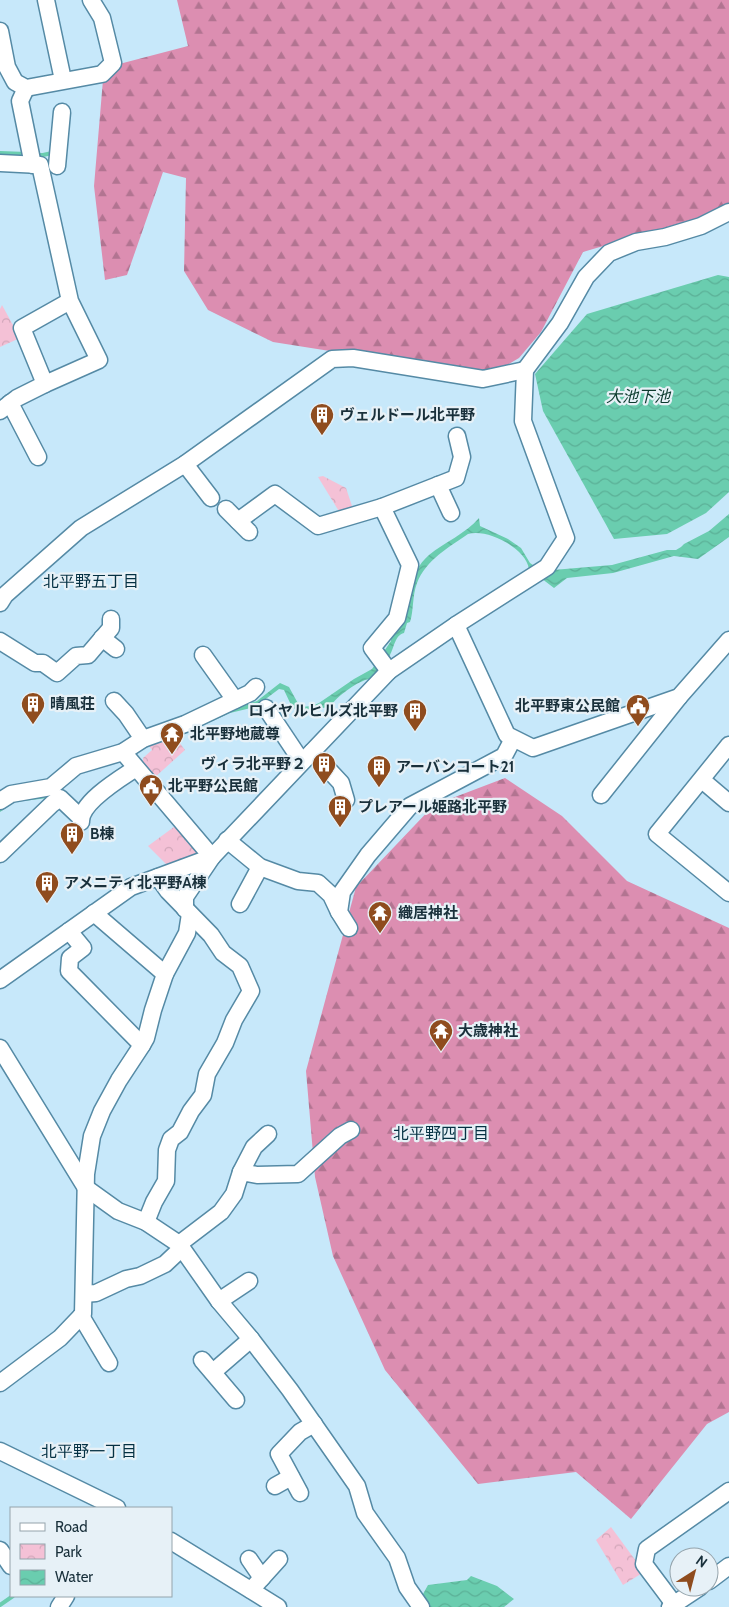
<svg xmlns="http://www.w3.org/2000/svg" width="729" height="1607" viewBox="0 0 729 1607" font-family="Cabin,'Noto Sans JP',sans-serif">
  <defs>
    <pattern id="forest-firs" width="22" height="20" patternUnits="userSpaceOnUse" patternTransform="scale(1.25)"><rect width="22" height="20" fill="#dc8eb1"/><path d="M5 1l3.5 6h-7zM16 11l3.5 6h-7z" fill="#b27491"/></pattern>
    <pattern id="park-crowns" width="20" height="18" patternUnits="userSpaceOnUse" patternTransform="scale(1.25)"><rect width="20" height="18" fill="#f4c1d6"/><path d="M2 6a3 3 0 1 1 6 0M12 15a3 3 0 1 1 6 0" fill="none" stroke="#d1a6b9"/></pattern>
    <pattern id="water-waves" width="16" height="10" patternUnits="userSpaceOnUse" patternTransform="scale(1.25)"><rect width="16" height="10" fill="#6acdaf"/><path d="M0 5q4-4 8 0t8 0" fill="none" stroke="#5bb097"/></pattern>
  </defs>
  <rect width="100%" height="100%" fill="#c7e8fa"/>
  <g fill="url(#forest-firs)">
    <path d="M177 0H729V203L718 212 583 252 541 332 519 358 488 376 273 342 208 310 184 271 186 178 163 172 127 275 105 280 94 186 104 68 188 46Z"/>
    <path d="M505 778 562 816 627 881 729 928V1412L707 1424 631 1519 576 1472 478 1484 385 1370 333 1256 315 1177 306 1071 356 887 434 805Z"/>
  </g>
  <g fill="url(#park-crowns)">
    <path d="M2 305 20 338 0 347V309Z"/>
    <path d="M323 476 346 488 353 509 340 513 318 477Z"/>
    <path d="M176 738 185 750 153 779 143 766V758L152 750 149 746Z"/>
    <path d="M178 824 196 844 198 854 168 866 148 846Z"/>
    <path d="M611 1527 644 1572 623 1585 596 1540Z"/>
  </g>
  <g fill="url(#water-waves)">
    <path d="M718 275 729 277V492L706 513 667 534 614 539 543 411 535 374 587 314Z"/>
    <path d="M729 514V537L698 559 674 556 613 573 567 578 554 588 529 569C526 548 487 528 468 534 449 547 426 560 417 583 412 596 414 610 410 622L407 623 404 633C395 635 394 648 390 655 387 662 381 669 376 675 372 680 369 678 363 681 354 684 334 699 330 707L298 711 292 707 284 690 279 689 255 707 230 713 182 735 155 742 101 768 83 771 77 774 64 787 48 798 15 802 0 812V803L73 771 231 709 257 701 280 683 289 687 300 707 312 706 319 703 354 679 372 669 391 641V635C400 611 409 572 429 555 445 542 465 534 479 518L480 526 508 539 521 548 530 563 548 575 553 570 612 565 667 550H676L681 547 684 544 709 531Z"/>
    <path d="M471 1576 497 1586 514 1599 504 1607H421L419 1604 423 1594 428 1585 467 1580Z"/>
  </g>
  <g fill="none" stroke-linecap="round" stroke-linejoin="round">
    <g stroke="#6acdaf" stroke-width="4">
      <path d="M0 153 27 154"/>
      <path d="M34 155H43L52 153"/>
      <path d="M0 1605 13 1596"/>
    </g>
    <g stroke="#558aa5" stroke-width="19">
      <g id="minor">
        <path d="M46 0 63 80"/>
        <path d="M0 31 7 67 15 82 26 88 102 74 113 63 102 18 91 0"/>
        <path d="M26 88 20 101 33 165"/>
        <path d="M0 163 40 165 70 301 99 360 45 384 22 328 70 301"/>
        <path d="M57 166 62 112"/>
        <path d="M10 403 38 457"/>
        <path d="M0 411 17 398 45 384"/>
        <path d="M185 464 211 498"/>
        <path d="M438 485 451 513"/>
        <path d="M382 507 410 565 397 618 372 648 389 671"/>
        <path d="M226 509 249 532"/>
        <path d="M238 521 275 494 318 526 382 507 456 478 462 457 457 436"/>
        <path d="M0 603 5 595 81 528 185 464 332 359 353 358 483 379 525 370"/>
        <path d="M456 625 507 735 533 748 679 697 729 640"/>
        <path d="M102 638 116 649"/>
        <path d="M0 641 35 663H43L57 673 76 656 88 655 111 628V619"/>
        <path d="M203 655 235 700"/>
        <path d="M114 701 126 714 143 739"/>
        <path d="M266 708 302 762"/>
        <path d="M729 745 657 834 729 893"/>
        <path d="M123 752 212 857 185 897V909"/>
        <path d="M312 752 341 783 346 800"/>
        <path d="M702 780 729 803"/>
        <path d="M601 795 679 697"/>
        <path d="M0 801 11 794 51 787 76 766 123 752 143 739 185 724 250 693 256 687"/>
        <path d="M81 822C80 802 121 778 136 768"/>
        <path d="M227 840 260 867 298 881 318 883 331 895 339 912"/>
        <path d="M0 854 52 804 60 798 80 817"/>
        <path d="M240 904 260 867"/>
        <path d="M94 913 165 974"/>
        <path d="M349 928 339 912 342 892 368 855 410 806 504 756 513 739"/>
        <path d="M0 980 131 887 212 857 389 671 456 625 547 567 566 538 523 421 525 370 560 323 586 277 609 253 636 242 665 237 701 226 729 212"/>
        <path d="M142 1045 146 1038 153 1010 165 974 187 933 190 914"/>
        <path d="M0 1048 86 1188 118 1211 146 1222 179 1244 219 1301 251 1339 290 1390 357 1486 365 1513 397 1558 407 1587 421 1607"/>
        <path d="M241 1172 254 1147 268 1134"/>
        <path d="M146 1222 154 1202 166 1181 167 1150 171 1139 180 1132 191 1111 203 1095 207 1074 225 1043 234 1020 251 991 240 966 223 953 211 935 168 891 158 877"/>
        <path d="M179 1244 221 1212 234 1194 241 1172 257 1175 298 1174 340 1136 351 1130"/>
        <path d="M84 1294 96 1293 126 1279 140 1276 165 1264 182 1248"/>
        <path d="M219 1301 249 1281"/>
        <path d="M81 1316 109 1363"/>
        <path d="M202 1360 236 1400"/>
        <path d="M213 1372 251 1339"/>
        <path d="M0 1383 60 1338 83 1314 86 1174 92 1136 102 1111 119 1080 142 1045 69 971 70 958 83 948 69 931"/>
        <path d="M0 1451 117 1508"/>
        <path d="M275 1486 291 1477"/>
        <path d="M300 1493 279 1454 300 1432 314 1424"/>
        <path d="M171 1541 278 1607"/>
        <path d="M0 1550 11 1566"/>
        <path d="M249 1559 262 1578"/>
        <path d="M709 1581 729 1566"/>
        <path d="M251 1590 279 1559"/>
        <path d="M674 1604 644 1564 647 1549 729 1491"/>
        <path d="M59 1607 66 1596"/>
        <path d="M670 1607 700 1587"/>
      </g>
    </g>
    <use href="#minor" stroke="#fff" stroke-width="16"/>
  </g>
  <defs>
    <g id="building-pin" transform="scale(1.25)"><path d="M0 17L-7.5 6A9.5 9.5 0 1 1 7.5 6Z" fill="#8f4c1e" stroke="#e7f1f7"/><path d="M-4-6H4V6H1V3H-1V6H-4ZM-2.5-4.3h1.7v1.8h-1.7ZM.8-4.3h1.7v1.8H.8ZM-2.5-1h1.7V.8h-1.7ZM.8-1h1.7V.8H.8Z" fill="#fff"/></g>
    <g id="civic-pin" transform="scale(1.25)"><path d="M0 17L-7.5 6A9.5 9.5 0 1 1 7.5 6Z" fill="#8f4c1e" stroke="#e7f1f7"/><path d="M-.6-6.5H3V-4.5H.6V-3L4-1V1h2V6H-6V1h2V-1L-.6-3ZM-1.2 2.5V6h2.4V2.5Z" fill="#fff"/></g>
    <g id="temple-pin" transform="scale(1.25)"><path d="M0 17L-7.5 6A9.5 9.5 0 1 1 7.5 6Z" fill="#8f4c1e" stroke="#e7f1f7"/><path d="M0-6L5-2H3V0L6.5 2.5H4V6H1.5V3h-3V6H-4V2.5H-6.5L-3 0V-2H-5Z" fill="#fff"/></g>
  </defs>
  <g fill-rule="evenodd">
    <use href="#building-pin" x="322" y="415"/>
    <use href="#building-pin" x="33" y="704"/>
    <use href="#civic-pin" x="638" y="706"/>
    <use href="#building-pin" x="415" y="711"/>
    <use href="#temple-pin" x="172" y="734"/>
    <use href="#building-pin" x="324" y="764"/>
    <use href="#building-pin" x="379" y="767"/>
    <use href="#civic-pin" x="151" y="786"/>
    <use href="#building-pin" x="340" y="807"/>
    <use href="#building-pin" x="72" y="834"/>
    <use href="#building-pin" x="47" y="883"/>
    <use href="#temple-pin" x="380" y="913"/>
    <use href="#temple-pin" x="441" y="1031"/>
  </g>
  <g text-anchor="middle" stroke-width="4.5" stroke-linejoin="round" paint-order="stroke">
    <g font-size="15" font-weight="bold" fill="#19303b" stroke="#e7f1f7" text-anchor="start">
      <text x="340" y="420">ヴェルドール北平野</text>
      <text x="50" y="709">晴風荘</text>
      <text x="620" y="711" text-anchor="end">北平野東公民館</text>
      <text x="398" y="716" text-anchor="end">ロイヤルヒルズ北平野</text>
      <text x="190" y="739">北平野地蔵尊</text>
      <text x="306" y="769" text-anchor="end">ヴィラ北平野２</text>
      <text x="396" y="772">アーバンコート21</text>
      <text x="168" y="791">北平野公民館</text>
      <text x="358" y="812">プレアール姫路北平野</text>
      <text x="90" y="839">B棟</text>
      <text x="64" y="888">アメニティ北平野A棟</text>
      <text x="398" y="918">織居神社</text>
      <text x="458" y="1036">大歳神社</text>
    </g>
    <g font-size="16" font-style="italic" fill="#0d3b2e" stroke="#e7f1f7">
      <text x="638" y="402">大池下池</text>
    </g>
    <g font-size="16" fill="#053143" stroke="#e7f1f7">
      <text x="91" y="587">北平野五丁目</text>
      <text x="441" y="1139">北平野四丁目</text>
      <text x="89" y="1457">北平野一丁目</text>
    </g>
  </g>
  <rect x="10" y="1507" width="162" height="90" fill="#e7f1f7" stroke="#95a4ac"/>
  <rect x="20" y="1523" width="25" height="8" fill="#ffffff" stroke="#95a4ac"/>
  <text x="55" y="1532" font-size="15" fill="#19303b">Road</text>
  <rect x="20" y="1544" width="25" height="15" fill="url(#park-crowns)" stroke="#95a4ac"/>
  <text x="55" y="1557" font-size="15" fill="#19303b">Park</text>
  <rect x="20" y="1570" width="25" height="15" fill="url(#water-waves)" stroke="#95a4ac"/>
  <text x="55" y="1582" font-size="15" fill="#19303b">Water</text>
  <g transform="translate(694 1572) rotate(36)"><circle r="24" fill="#e7f1f7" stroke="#95a4ac"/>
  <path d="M0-4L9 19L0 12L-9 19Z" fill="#8f4c1e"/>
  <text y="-8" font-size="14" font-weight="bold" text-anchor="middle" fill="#19303b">N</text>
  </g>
</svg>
